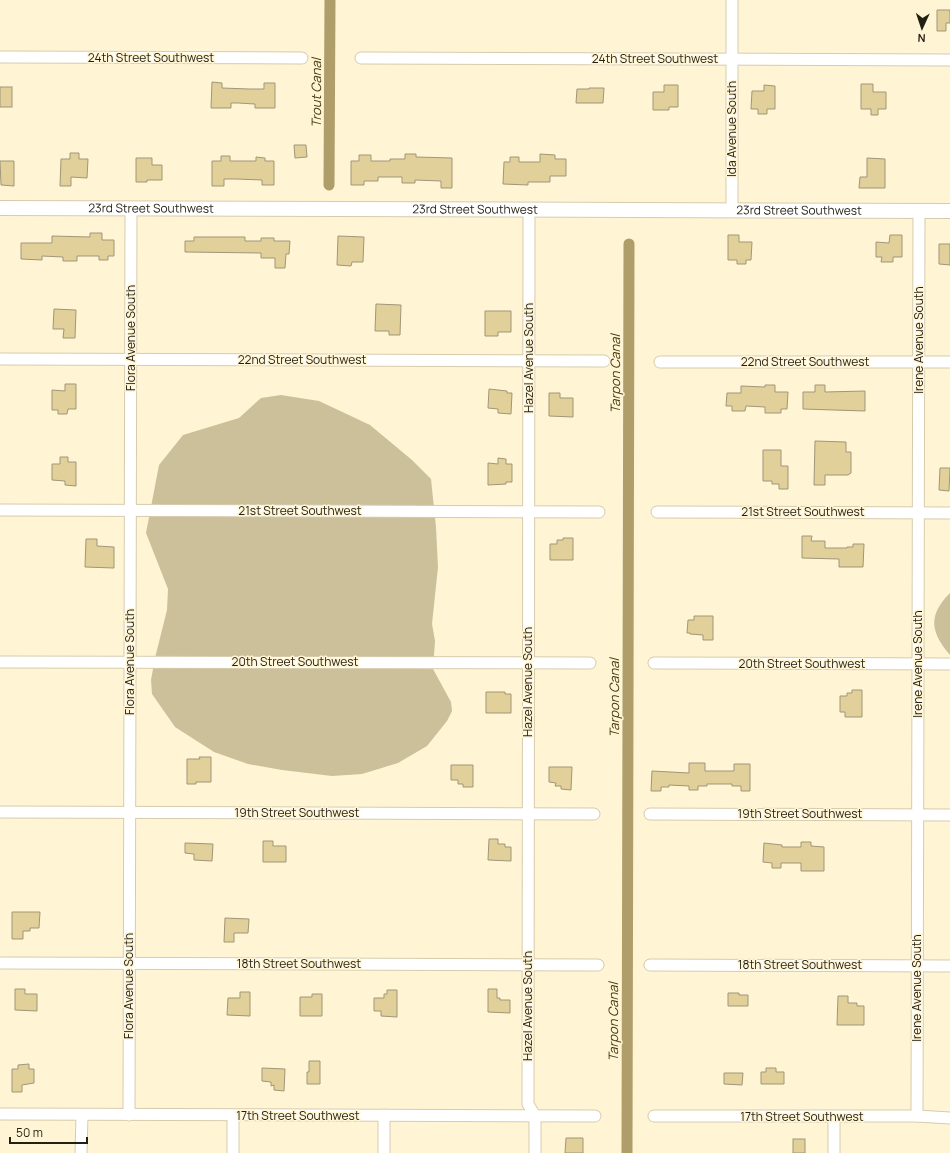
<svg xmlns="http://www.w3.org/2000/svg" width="950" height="1153" viewBox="0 0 950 1153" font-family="Manrope,sans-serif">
  <rect width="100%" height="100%" fill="#fff4d4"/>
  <g fill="#ccc09a">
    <path d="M281 395 319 401 370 425 412 460 431 479 436 527 438 567 432 624 435 641 433 669 451 702 452 711 447 721 427 746 398 763 362 774 332 776 282 770 248 764 214 752 175 727 152 694 151 680 155 658 167 610 168 589 146 533 159 465 183 435 239 418 261 398Z"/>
    <path d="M950 593V655C930 632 928 615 950 593Z"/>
  </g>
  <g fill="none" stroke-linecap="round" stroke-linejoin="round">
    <g stroke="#af9e69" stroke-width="11">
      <path d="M329 185 330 0"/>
      <path d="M627 1153 629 244"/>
    </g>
  </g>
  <g fill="#e1d099" stroke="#a09779">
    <path d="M937 10H950V23H946V31H937Z"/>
    <path d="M212 82 222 83V88L249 89H264V83H275V108H255V104L238 103H231V108H211Z"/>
    <path d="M861 84H873V92H886V109H878V115H871V109H861Z"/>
    <path d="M664 85H678V107H669V110H653V92H664Z"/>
    <path d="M764 85 775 86V109H767V114H758V109H751L752 91H764Z"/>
    <rect x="0" y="87" width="12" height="20"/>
    <path d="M589 88H604L603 103H576L577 89H589Z"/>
    <path d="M294 145H306L307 157 295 158Z"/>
    <path d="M70 153H79V159H88L87 178 71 177V186H60L61 159H70Z"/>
    <path d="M405 154H416V157L452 158V188H441V181L415 180V183H402V177H378V181H364V185H351V161H359V155H371V161H390V159H405Z"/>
    <path d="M540 154 555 155V159H566V176H550V182H528V185L503 184 504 162H510V157H519V162H540Z"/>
    <path d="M221 156H230V161H256V157L265 158V161H274V185H262V180L236 179H224V186H212V161H221Z"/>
    <path d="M136 158H152V165H162V180H147V182H136Z"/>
    <path d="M867 158 885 159V188H859L860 177H867Z"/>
    <path d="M0 161H14V186L1 185Z"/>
    <path d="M90 233H102V240H114V256H108V260H99V256H77V261H63V257L42 256V260L21 259V243H52V236L90 237Z"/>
    <path d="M728 235H739V242H752L751 260H746V264H737V260H728Z"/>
    <path d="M890 235H902V257H893V262H881L882 257H876V242L889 243Z"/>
    <path d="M338 236 364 237 363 262H352L351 266 337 265Z"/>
    <path d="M194 237H245V241H261V238H274V241H290L289 254H286L285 268H275V258H261V253L185 252V241H194Z"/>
    <path d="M939 244H950V265L939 264Z"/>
    <path d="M376 304 401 305 400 335H389V331H375Z"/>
    <path d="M54 309 76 310 75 338H63L64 329H53Z"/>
    <path d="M485 311H511V332H498V336H485Z"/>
    <path d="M65 384H76V409H68L67 414H58V410H52V390L65 391Z"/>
    <path d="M765 385H775V392H788L787 409H781V413H765V407L746 406 745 411H732V406H726L727 393H741V386L765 387Z"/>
    <path d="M815 385H825V392L865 391V411L803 409V392H815Z"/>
    <path d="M489 389 507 391V393H512L511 414 498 413V409L488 408Z"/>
    <path d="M549 393H560V398H573V417L549 416Z"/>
    <path d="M815 441 846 442V452H851V473L848 475H825V485H814Z"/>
    <path d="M763 450H781V466H788V489H779V484H772V481H763Z"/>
    <path d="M60 457H68V462H76V486L65 485V481L52 480V464H60Z"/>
    <path d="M498 458 506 459V464H512V482H506V484L488 485V463L498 464Z"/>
    <path d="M940 468H950L949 491 939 490Z"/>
    <path d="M802 536H812L811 541H825V548H847V547H853V544H864L863 567H839V559L802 558Z"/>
    <path d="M563 538H573V560H550V544H557V540H563Z"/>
    <path d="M86 539H97V546L114 547V568L85 567Z"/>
    <path d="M694 616H713V640H703V635L690 634V633H687L688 620H694Z"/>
    <path d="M852 690H862V717H845V712H840V696H847V693H852Z"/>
    <path d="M486 692H505V694H511V713H486Z"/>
    <path d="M199 757H211V782H196V784H187V759H200Z"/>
    <path d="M689 763H705V771H734V764H750V791H741V786H732V784H707V786H698V790H689V786L669 785V787H661V791H651L652 771 689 773Z"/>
    <path d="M451 765H473V787H463V784H458V780H451Z"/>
    <path d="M549 767H572L571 790 561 789V786H555L556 783 549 782Z"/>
    <path d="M489 839H498V844H505V847H511V861L488 860Z"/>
    <path d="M263 841H273V846H286V862H263Z"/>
    <path d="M801 842H811V846L824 847V871H801V863H781V868H772V863L763 862 764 843 782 845V847H801Z"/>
    <path d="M185 843 213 844 212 861 194 860V854L185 853Z"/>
    <path d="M12 912H40L39 928H30V931H23V939H12Z"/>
    <path d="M225 918 249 919 248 933H234V942H224Z"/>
    <path d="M15 989H25V994H37V1011L15 1010Z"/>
    <path d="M488 989H497V998H500V1000H510V1013L488 1012Z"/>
    <path d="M387 990H397V1017L381 1016V1011H374V998H384V994H387Z"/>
    <path d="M240 992H250V1016L227 1015 228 998H240Z"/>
    <path d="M728 993H739V995H748V1006H728Z"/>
    <path d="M312 994H322V1016H300V997H312Z"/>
    <path d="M838 996H848V1003H857V1006H864V1025H837Z"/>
    <path d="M309 1061H320V1084H307V1072H309Z"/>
    <path d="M29 1064V1069H34V1083L22 1085V1092H12V1069H18V1065Z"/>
    <path d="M262 1068 285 1069 284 1091 274 1090V1085L271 1086V1082L262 1081Z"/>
    <path d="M766 1068H776V1072H784V1084H761V1072H766Z"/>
    <path d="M724 1073H743L742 1085 724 1084Z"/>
    <path d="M566 1138H583V1153H565Z"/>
    <rect x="793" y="1139" width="12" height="14"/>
  </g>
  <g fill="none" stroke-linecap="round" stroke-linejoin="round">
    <g stroke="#d6ccad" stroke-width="13">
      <g id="minor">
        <path d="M0 57 302 58"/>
        <path d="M361 58 950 60"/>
        <path d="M529 209 528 1104 535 1116V1153"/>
        <path d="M732 210V0"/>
        <path d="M0 359 604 361"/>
        <path d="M660 362H950"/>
        <path d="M0 510 599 512"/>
        <path d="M657 512 950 513"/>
        <path d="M0 662 590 663"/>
        <path d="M654 663 950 664"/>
        <path d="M0 812 594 814"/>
        <path d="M650 814 950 815"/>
        <path d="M0 963 598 965"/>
        <path d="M650 965 950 966"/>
        <path d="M0 1114 595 1116"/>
        <path d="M129 1115 131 208"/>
        <path d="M654 1116H917L950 1118"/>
        <path d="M917 1116 919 211"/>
        <path d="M81 1153 82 1115"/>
        <path d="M233 1153V1116"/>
        <path d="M384 1153V1115"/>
        <path d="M834 1153V1117"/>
      </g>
    </g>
    <g stroke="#d6ccad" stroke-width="16">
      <g id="tertiary">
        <path id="s1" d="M0 208 950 211"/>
      </g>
    </g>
    <use href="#minor" stroke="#fff" stroke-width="11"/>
    <use href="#tertiary" stroke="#fff" stroke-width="14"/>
  </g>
  <g text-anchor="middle" stroke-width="3" stroke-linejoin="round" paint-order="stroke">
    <g font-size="12" fill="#221f13" stroke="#fff4d4">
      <text x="151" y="62">24th Street Southwest</text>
      <text x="655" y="63">24th Street Southwest</text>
      <text transform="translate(732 129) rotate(-90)" y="4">Ida Avenue South</text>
      <text dy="4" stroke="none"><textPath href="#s1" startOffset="151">23rd Street Southwest</textPath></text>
      <text dy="4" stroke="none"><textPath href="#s1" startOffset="475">23rd Street Southwest</textPath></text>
      <text dy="4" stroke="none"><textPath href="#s1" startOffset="799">23rd Street Southwest</textPath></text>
      <text transform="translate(131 338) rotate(-90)" y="4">Flora Avenue South</text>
      <text transform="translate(919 340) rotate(-90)" y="4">Irene Avenue South</text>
      <text transform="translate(529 358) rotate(-90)" y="4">Hazel Avenue South</text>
      <text x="302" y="364">22nd Street Southwest</text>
      <text x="805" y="366">22nd Street Southwest</text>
      <text x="300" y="515">21st Street Southwest</text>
      <text x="803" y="516">21st Street Southwest</text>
      <text transform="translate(130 662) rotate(-90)" y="4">Flora Avenue South</text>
      <text x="295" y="666">20th Street Southwest</text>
      <text x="802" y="668">20th Street Southwest</text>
      <text transform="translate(918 664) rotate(-90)" y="4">Irene Avenue South</text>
      <text transform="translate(528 682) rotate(-90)" y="4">Hazel Avenue South</text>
      <text x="297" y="817">19th Street Southwest</text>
      <text x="800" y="818">19th Street Southwest</text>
      <text x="299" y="968">18th Street Southwest</text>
      <text x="800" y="969">18th Street Southwest</text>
      <text transform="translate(129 986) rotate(-90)" y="4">Flora Avenue South</text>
      <text transform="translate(917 988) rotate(-90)" y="4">Irene Avenue South</text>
      <text transform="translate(528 1006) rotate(-90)" y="4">Hazel Avenue South</text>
      <text x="298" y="1120">17th Street Southwest</text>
      <text x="802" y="1121">17th Street Southwest</text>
    </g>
    <g font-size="13" font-style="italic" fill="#463a0d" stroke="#fff4d4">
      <text transform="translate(316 93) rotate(-90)" y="5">Trout Canal</text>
      <text transform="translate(615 374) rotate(-90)" y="5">Tarpon Canal</text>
      <text transform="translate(614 698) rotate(-90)" y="5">Tarpon Canal</text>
      <text transform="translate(613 1022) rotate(-90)" y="5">Tarpon Canal</text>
    </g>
  </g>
  <g transform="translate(922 28) rotate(183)" stroke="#fff4d4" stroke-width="3" paint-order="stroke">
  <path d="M0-3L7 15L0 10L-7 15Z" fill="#221f13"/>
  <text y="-6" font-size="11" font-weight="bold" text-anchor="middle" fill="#221f13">N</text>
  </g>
  <path d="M10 1137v6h77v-6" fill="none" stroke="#221f13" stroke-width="2"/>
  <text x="16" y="1137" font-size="12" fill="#221f13" stroke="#fff4d4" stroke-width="3" paint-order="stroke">50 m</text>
</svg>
